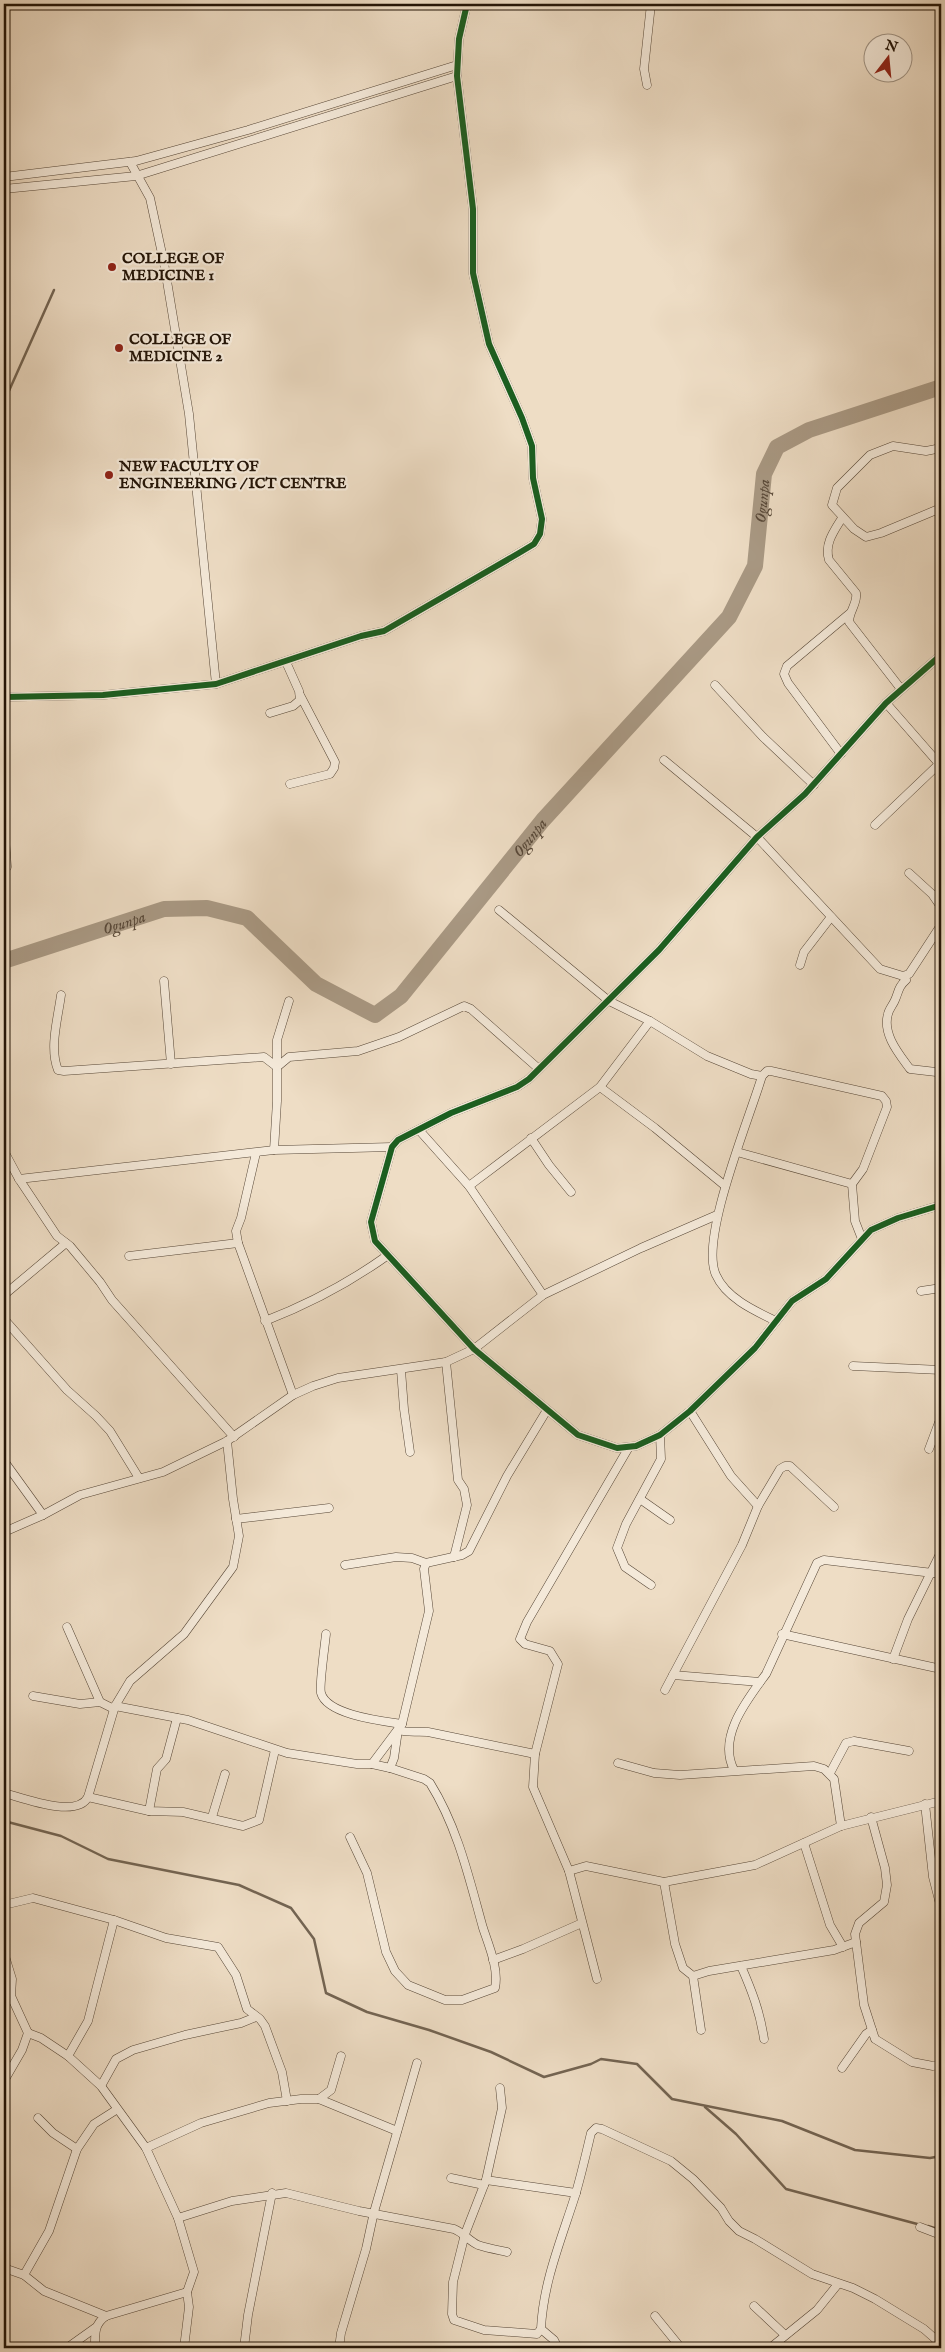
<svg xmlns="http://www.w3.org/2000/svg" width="945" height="2352" viewBox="0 0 945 2352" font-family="'IM FELL English',serif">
  <rect width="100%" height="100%" fill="#eeddc5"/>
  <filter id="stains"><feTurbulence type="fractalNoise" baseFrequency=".004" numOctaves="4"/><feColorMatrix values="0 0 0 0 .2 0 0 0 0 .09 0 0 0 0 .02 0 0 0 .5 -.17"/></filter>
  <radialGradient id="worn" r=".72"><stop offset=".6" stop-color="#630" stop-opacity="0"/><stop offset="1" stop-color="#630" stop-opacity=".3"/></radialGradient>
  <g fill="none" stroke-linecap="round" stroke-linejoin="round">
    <g stroke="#736452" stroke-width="2.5">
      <path d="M4 402 54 290"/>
      <path d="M4 1821 61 1836 108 1859 239 1885 291 1908 314 1939 326 1993 367 2012 429 2030 491 2052 544 2077 591 2064 601 2059 637 2064 672 2099 782 2121 855 2150 930 2158 941 2156"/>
      <path d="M705 2107 736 2134 786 2189 921 2225"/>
      <path d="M928 2226 941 2230"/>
    </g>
    <path stroke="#a99984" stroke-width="16" id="s1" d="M4 961 164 909 207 908 247 918 316 984 375 1015 401 996 543 820 729 617 755 566 764 474 777 447 809 430 941 387"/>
    <g stroke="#564636" stroke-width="9">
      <g id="street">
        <path d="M647 85 644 69 651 4"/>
        <path d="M130 162 150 198 164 263 189 414 216 684"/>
        <path d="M4 177 136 161 248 130 457 65"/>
        <path d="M4 189 136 176 457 76"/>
        <path d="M941 448 926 451 893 446 870 455 837 488 832 505 854 529 866 537 881 533 941 508"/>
        <path d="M842 518C834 531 824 544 829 560L856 593C858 603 849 611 849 622L901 689"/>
        <path d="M941 655 886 703 805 794 757 837 659 950 529 1079 517 1087 451 1113 398 1140 392 1147 371 1222 375 1241 474 1349 578 1435 617 1448 636 1446 660 1435 690 1411 755 1348 792 1301 826 1279 871 1230 898 1218 941 1205"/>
        <path d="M715 685 763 737 814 785"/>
        <path d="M4 697 103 695 216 684 361 636 384 631 519 553 534 544 540 534 542 519 533 478 532 446 522 418 489 344 473 273V209L457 76 459 39 467 4"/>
        <path d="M886 703 941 766"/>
        <path d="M270 713 293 706 300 700 299 691 286 662"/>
        <path d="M841 754 788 683 784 674 787 666 849 614"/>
        <path d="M664 760 757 837 880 969 903 976 909 974 941 925"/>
        <path d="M290 784 330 774 334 768 335 762 300 695"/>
        <path d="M4 823 7 867"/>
        <path d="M875 825 939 764"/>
        <path d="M909 873 932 894 941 907"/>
        <path d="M499 910 609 1001 650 1021 707 1056 751 1074 762 1076 767 1071H771L882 1096 886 1101 887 1107 863 1169 852 1184 855 1221 862 1239"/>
        <path d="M800 965 804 952 831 917"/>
        <path d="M903 976 906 980C898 987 899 991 895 1000 893 1005 889 1009 888 1014 882 1034 899 1054 910 1069L936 1072 941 1069"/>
        <path d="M164 981 171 1064"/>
        <path d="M61 995C58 1018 49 1048 58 1070L64 1071 264 1057 277 1067 289 1057 358 1051 399 1037 464 1006 471 1009 539 1069"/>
        <path d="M762 1076C750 1117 699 1239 716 1275 726 1298 755 1311 776 1321"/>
        <path d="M600 1087 655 1128 724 1185"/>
        <path d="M419 1130 469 1186 543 1295"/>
        <path d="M531 1138 549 1165 571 1192"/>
        <path d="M274 1150 277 1101V1040L289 1001"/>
        <path d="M4 1151 19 1179 57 1236 70 1246 100 1282 112 1300 234 1437"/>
        <path d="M737 1152 852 1184"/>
        <path d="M256 1153 241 1218 236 1231 238 1243 293 1395"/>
        <path d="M19 1179 274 1150 392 1147"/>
        <path d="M469 1186 600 1087 650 1021"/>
        <path d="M129 1256 238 1243"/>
        <path d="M921 1291 941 1288"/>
        <path d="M4 1295 66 1243"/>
        <path d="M4 1319 67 1390 96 1416 110 1431 139 1478"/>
        <path d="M265 1321C309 1304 349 1283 388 1255"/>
        <path d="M446 1362 458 1480 464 1489 467 1505 454 1557"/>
        <path d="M853 1366 941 1370"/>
        <path d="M401 1370 404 1409 410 1452"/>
        <path d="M690 1411 731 1476 758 1506"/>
        <path d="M929 1449 941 1417"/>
        <path d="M4 1461 43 1515"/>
        <path d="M640 1499 670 1520"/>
        <path d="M236 1519 329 1508"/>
        <path d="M4 1532 43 1515 80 1495 163 1472 227 1441 293 1395 313 1386 338 1378 446 1362 474 1349 543 1295 641 1248 717 1215"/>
        <path d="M345 1565 396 1557 412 1558 426 1563 462 1555 469 1551 507 1476 547 1410"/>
        <path d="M651 1585 625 1567 617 1548 626 1524 661 1459 660 1435"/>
        <path d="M67 1627 100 1702"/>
        <path d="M326 1634C325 1644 319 1686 321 1693 327 1715 382 1721 402 1724"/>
        <path d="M782 1634 941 1669"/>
        <path d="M893 1659 908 1619 941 1552"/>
        <path d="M673 1675 760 1682"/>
        <path d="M665 1690 742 1545 758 1506 780 1469 785 1466H790L834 1507"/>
        <path d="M33 1696 80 1704 100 1702 114 1709"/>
        <path d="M115 1706 188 1720 287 1753 357 1764H372L402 1724 429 1611 424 1569 426 1563"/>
        <path d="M398 1730C408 1733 417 1731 428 1732L535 1754"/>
        <path d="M618 1763 654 1773 680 1775 814 1766 824 1769 834 1779 841 1826"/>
        <path d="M372 1764 390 1768"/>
        <path d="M734 1770C717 1737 747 1700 766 1674L817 1563 824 1560 941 1574"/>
        <path d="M830 1773 846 1743 854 1741 909 1751"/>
        <path d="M4 1793C23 1798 77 1819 88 1797L149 1811 183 1812 243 1826 259 1820 275 1750"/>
        <path d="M88 1797 115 1706 130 1681 184 1634 233 1567 239 1536 233 1499 227 1441"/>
        <path d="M925 1804 933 1877 941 1908"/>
        <path d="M149 1811 157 1769 166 1759 177 1718"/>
        <path d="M212 1817 225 1774"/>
        <path d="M871 1817 885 1868 887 1885 884 1902 859 1923 855 1934 864 2005 875 2039 912 2062 933 2066 941 2064"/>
        <path d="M350 1837 367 1873 386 1952 395 1971 408 1985 445 2000H462L495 1988C499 1969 489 1946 483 1928 469 1878 458 1828 430 1783L424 1779 390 1768 394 1758 398 1730"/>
        <path d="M804 1843 830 1925 843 1947"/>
        <path d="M569 1871 586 1866 664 1882 755 1865 841 1826 941 1801"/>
        <path d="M664 1882 675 1944 683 1968 693 1976"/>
        <path d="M4 1905 33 1898 114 1920 166 1938 218 1947 236 1975 247 2009 260 2019 265 2026 282 2072 287 2101"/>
        <path d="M4 1953 12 1979 11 1996 28 2033 22 2050 4 2081"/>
        <path d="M493 1960 523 1949 582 1923"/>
        <path d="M741 1966C752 1991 760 2012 764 2039"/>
        <path d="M597 1979 569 1871 533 1787 535 1754 558 1664 550 1651 525 1644 520 1639 527 1622 629 1447"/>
        <path d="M701 2030 693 1976 709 1971 834 1950 856 1942"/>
        <path d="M28 2033 41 2038 68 2056 101 2086 146 2148 178 2218 194 2272 187 2292 189 2307 184 2348"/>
        <path d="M68 2056 88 2021 114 1920"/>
        <path d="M842 2068 866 2034 872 2030"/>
        <path d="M101 2086 116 2059 133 2050 185 2035 241 2023 256 2017"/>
        <path d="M500 2088 502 2108 486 2180 465 2234 453 2282 452 2314 454 2320 484 2330 537 2334 541 2329C543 2283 561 2240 575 2196 581 2176 586 2154 591 2133L596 2128 602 2129 671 2161 693 2179 721 2208 729 2221 739 2231 755 2239 812 2274 853 2288 875 2299 924 2329 941 2344"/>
        <path d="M319 2099 331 2090 341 2056"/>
        <path d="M38 2118 53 2133 77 2149"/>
        <path d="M146 2148 201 2123 269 2103 301 2099H319L397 2131"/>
        <path d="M451 2178 484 2185"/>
        <path d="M486 2180 576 2193"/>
        <path d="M178 2218 232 2201 286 2193 359 2211 454 2229C464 2233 469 2241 478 2245 487 2248 498 2250 507 2252"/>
        <path d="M920 2227 941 2235"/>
        <path d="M4 2268 24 2275 44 2291 106 2316"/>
        <path d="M24 2275 49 2231 77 2149 94 2124 116 2110"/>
        <path d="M754 2306 785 2335"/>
        <path d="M655 2316 681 2348"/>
        <path d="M541 2329 554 2340 558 2348"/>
        <path d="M67 2348 95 2328"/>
        <path d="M95 2348C95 2334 94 2324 106 2316L187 2292"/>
        <path d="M244 2348 248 2315 272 2193"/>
        <path d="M339 2348 341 2333 366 2249 374 2212 417 2063"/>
        <path d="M770 2348 817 2310 838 2284"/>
      </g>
    </g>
    <use href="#street" stroke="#f4e9d9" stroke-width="8"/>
    <g stroke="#f4e9d9" stroke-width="9">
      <g id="cycleway">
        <path d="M941 655 886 703 805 794 757 837 659 950 529 1079 517 1087 451 1113 398 1140 392 1147 371 1222 375 1241 474 1349 578 1435 617 1448 636 1446 660 1435 690 1411 755 1348 792 1301 826 1279 871 1230 898 1218 941 1205"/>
        <path d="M4 697 103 695 216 684 361 636 384 631 519 553 534 544 540 534 542 519 533 478 532 446 522 418 489 344 473 273V209L457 76 459 39 467 4"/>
      </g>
    </g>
    <use href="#cycleway" stroke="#1b5e20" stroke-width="6"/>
  </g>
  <g fill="#8f2418" stroke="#f4e9d9" stroke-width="2">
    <circle cx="112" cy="267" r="5"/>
    <circle cx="119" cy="348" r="5"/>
    <circle cx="109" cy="475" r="5"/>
  </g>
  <g text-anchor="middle" stroke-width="4.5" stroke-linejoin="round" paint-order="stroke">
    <g font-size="15" font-weight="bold" fill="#231407" stroke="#f4e9d9" text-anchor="start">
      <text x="122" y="263">COLLEGE OF<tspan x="122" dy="17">MEDICINE 1</tspan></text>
      <text x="129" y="344">COLLEGE OF<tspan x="129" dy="17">MEDICINE 2</tspan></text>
      <text x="119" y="471">NEW FACULTY OF<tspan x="119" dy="17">ENGINEERING / ICT CENTRE</tspan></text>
    </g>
    <g font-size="16" font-style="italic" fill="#594939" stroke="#f4e9d9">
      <text dy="6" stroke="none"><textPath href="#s1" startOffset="1071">Ogunpa</textPath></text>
      <text dy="6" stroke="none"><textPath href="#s1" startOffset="651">Ogunpa</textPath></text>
      <text dy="6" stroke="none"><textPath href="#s1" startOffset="126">Ogunpa</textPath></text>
    </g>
  </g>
  <rect width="945" height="2352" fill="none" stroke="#eeddc5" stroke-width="20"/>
  <rect x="5" y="5" width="935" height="2342" fill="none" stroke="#231407" stroke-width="2.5"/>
  <rect x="10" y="10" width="925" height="2332" fill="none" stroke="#231407"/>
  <g transform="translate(888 58) rotate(16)"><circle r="24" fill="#f4e9d9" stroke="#a09485"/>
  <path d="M0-4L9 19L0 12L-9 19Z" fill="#8f2418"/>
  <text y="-8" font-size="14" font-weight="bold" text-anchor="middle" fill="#231407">N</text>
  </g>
  <rect width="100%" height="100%" filter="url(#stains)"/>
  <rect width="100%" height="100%" fill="url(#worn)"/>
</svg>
